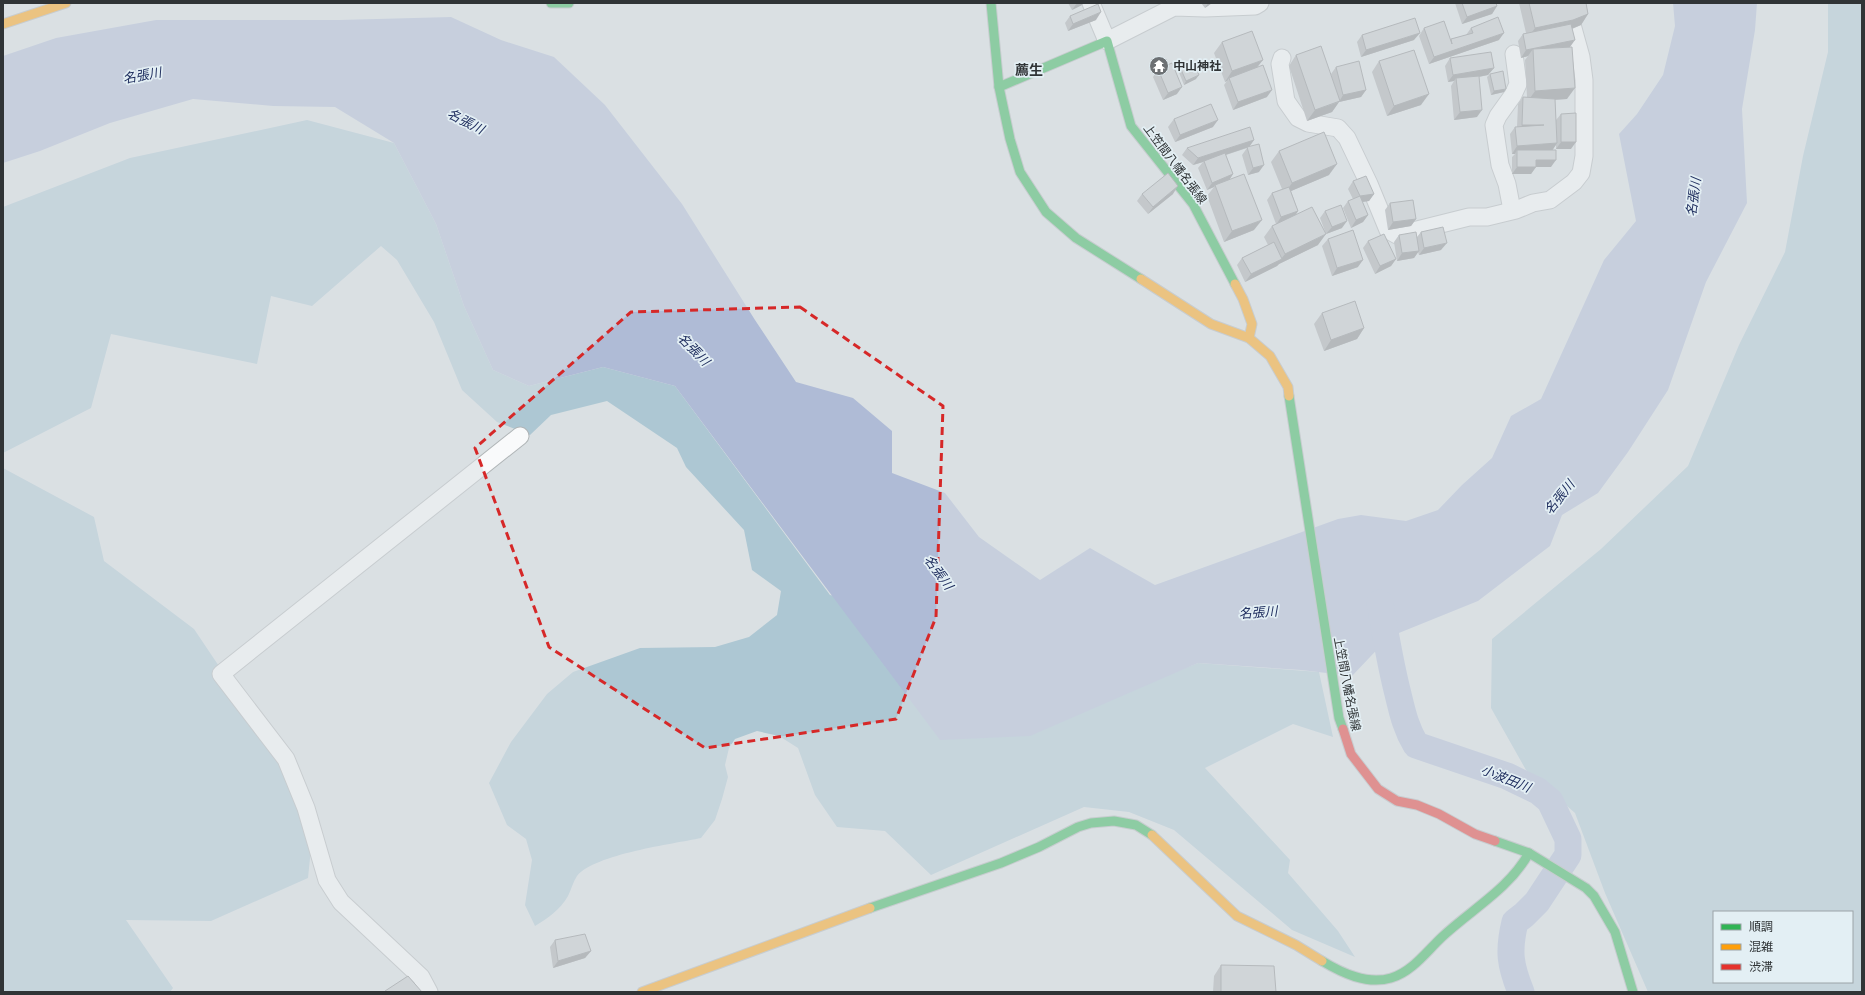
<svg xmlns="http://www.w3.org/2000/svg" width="1865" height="995" viewBox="0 0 1865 995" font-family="'DejaVu Sans','Noto Sans JP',sans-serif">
  <rect width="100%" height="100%" fill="#dae0e3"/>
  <g fill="#adc7d3" fill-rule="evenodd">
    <path d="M1828 3H1862V992H1648L1605 893 1575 813 1526 770 1491 708 1492 639 1601 549 1688 466 1739 345 1785 252 1803 156 1828 52ZM1714 912H1852V982H1714Z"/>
    <path d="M307 120 394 143 436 224 464 306 493 370 529 386 603 367 675 386 830 595 1170 674 1198 663 1319 672 1333 737 1293 724 1205 768 1290 860 1288 873 1338 931 1355 957 1292 930 1174 830 1129 812 1084 807 931 875 885 831 837 827 815 795 798 748 779 736 757 731 735 739 729 748 725 765 728 777 722 799 715 820 701 838C673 844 595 854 577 876 573 882 571 890 568 896 560 910 548 918 535 926L525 905 532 860 526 839 507 825 489 783 511 742 547 694 573 672 640 648 715 647 749 637 777 615 781 591 752 570 744 530 686 467 677 448 607 401 551 415 530 435 497 422 462 390 434 322 397 260 381 246 312 306 271 296 257 364 111 334 91 408 3 453V207L130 158Z"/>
    <path d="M3 468 94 517 104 561 194 629 315 809 308 878 211 921 126 920 173 988 170 992H3Z"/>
  </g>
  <path fill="#afbbd6" d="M1673 3H1757L1755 30 1742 109 1747 203 1706 282 1668 390 1628 452 1598 493 1562 515 1550 546 1478 601 1389 637 1352 676 1301 670 1198 663 1030 736 940 740 675 386 603 367 529 386 493 370 464 306 436 224 394 143 335 107 273 106 193 99 110 123 40 151 3 163V56L56 38 156 20H339L451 17 501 40 554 57 605 105 682 204 755 320 796 382 853 398 892 431V473L945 493 979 537 1040 580 1090 548 1155 585 1338 519 1361 515 1406 521 1438 510 1462 485 1492 458 1511 416 1541 399 1604 260 1636 221 1619 134 1637 114 1663 75 1675 26Z"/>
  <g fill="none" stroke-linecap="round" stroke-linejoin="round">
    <path stroke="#afbbd6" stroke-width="27" d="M1380 603C1385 632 1390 662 1397 690 1402 710 1405 727 1416 745L1507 776 1538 791 1550 801 1568 839V855L1537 902 1524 915 1515 922C1508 951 1510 965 1521 992"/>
    <g stroke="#b0b5b7" stroke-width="19">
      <g id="street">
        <path d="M1091 3 1107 41 1174 7 1205 8 1255 6 1260 3"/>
        <path d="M1282 58 1280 64 1286 101 1298 118 1308 123 1338 128 1347 138 1369 184 1388 230 1397 235 1469 217H1487L1516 210 1533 203 1550 200 1574 182 1581 173 1584 156V80L1581 57 1566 3"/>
        <path d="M1512 210 1507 184 1500 165 1494 125 1498 116 1513 95 1518 84 1514 54"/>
        <path d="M429 992 421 977 341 902 327 880 306 808 286 759 221 674 520 436"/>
      </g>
    </g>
    <g stroke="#b0b5b7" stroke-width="11">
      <g id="fast">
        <path d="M551 3H569"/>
        <path d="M991 3 999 87 1010 139 1020 172 1046 212 1076 238 1141 279"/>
        <path d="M999 87 1107 41 1131 126 1193 204 1235 284"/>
        <path d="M1289 396 1339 718 1343 729"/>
        <path d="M1495 841 1529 853 1586 888 1594 896 1615 932 1633 992"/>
        <path d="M870 908 1001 863 1039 847 1078 827 1091 823 1114 821 1136 825 1152 835"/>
        <path d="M1322 961C1342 973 1367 985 1391 978 1412 972 1427 951 1442 937 1472 909 1509 889 1529 853"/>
      </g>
    </g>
    <g stroke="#b0b5b7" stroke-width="11">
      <g id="slow">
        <path d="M3 24 66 3"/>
        <path d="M1141 279 1211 324 1249 338 1270 356 1288 387 1289 396"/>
        <path d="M1235 284 1243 299 1252 324 1249 338"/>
        <path d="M1152 835 1237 916 1296 945 1322 961"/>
        <path d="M642 992 870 908"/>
      </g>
    </g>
    <g stroke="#b0b5b7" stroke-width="11">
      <path id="jam" d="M1343 729 1351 754 1378 789 1397 801 1417 805 1439 814 1475 834 1495 841"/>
    </g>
    <use href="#street" stroke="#f9fafb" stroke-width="17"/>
    <use href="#fast" stroke="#30b455" stroke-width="9"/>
    <use href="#slow" stroke="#ff9f0a" stroke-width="9"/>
    <use href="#jam" stroke="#e5322d" stroke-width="9"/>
  </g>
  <g fill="#a8abae">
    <path d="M1068 3H1083L1082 5 1072 10Z"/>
    <path d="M1201 3H1212L1205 8Z"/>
    <path d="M1455 3H1496L1497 6 1492 14 1462 24Z"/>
    <path d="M1519 3H1586L1588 14 1581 25 1572 29 1570 47 1567 99 1555 100 1556 120 1561 114 1571 149H1556V145L1552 150 1551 167H1536L1531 174H1512V157L1515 154H1512L1510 134 1515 127H1517L1518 104 1523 97H1527L1525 60 1528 56 1521 58 1518 41 1523 34 1526 33Z"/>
    <path d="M1070 16 1096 20 1068 31 1065 23Z"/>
    <path d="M1424 28 1451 40V39L1466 35 1471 28 1499 40 1429 64 1419 36Z"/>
    <path d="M1362 35 1414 40 1361 57 1357 42Z"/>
    <path d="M1222 42 1258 67 1267 97 1233 110 1224 85 1227 81 1225 82 1214 53Z"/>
    <path d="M1296 55 1332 79 1331 74 1336 67 1366 90 1361 97 1339 102 1332 112 1307 121 1289 66Z"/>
    <path d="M1450 58 1494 68 1488 75 1479 77 1477 117 1454 120 1451 86 1454 81 1448 82 1445 66Z"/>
    <path d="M1379 61 1421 105 1387 116 1372 72Z"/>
    <path d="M1180 67 1196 79 1184 85 1178 70Z"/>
    <path d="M1158 69 1177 94 1163 100 1153 77Z"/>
    <path d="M1490 74 1504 92 1491 95 1487 77Z"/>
    <path d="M1174 119 1213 127 1175 142 1168 127Z"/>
    <path d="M1254 140 1249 147 1259 172 1248 175 1242 155 1247 148 1226 155 1233 174 1229 180 1254 230 1224 242 1207 196 1214 187 1207 190 1198 168 1203 162 1193 165 1182 155 1187 148Z"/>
    <path d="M1279 151 1329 175 1291 191 1298 211 1296 214 1318 245 1279 264 1277 266 1245 282 1237 265 1242 258 1268 245 1264 237 1272 226 1276 224 1267 200 1272 193 1282 189 1271 162Z"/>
    <path d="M1353 181 1374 194 1369 201 1362 202 1368 215 1363 222 1351 228 1343 208 1348 201 1353 199 1348 189Z"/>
    <path d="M1142 194H1173L1148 214 1137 201Z"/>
    <path d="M1390 203 1416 219 1411 226 1388 230 1385 210Z"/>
    <path d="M1325 211 1342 228 1326 234 1320 218Z"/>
    <path d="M1421 232 1441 250 1419 255 1418 252 1414 258 1397 261 1394 242 1399 235 1417 237Z"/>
    <path d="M1328 239 1358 267 1332 276 1322 246Z"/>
    <path d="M1368 241 1396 259 1391 266 1375 274 1363 248Z"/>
    <path d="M1322 313 1364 328 1357 339 1324 351 1314 324Z"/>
    <path d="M555 940 591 951 585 958 553 968 550 947Z"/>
    <path d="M1221 965 1276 992H1213L1214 976Z"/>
  </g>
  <g fill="#888b8d">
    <path d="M1077 3H1083L1082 5 1072 10Z"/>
    <path d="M1208 3H1212L1205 8Z"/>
    <path d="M1497 6 1492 14 1462 24 1467 17Z"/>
    <path d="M1101 12 1096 20 1068 31 1073 24Z"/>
    <path d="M1588 14 1581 25 1566 31 1527 39 1535 28Z"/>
    <path d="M1420 33 1414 40 1361 57 1366 50Z"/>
    <path d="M1504 33 1499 40 1429 64 1434 57Z"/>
    <path d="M1575 40 1570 47 1533 49 1528 56 1521 58 1526 50Z"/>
    <path d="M1263 60 1255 70 1229 78 1227 81 1225 82 1232 71Z"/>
    <path d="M1494 68 1488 75 1456 81V78L1454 81 1448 82 1453 75Z"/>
    <path d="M1199 75 1196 79 1184 85 1186 81Z"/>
    <path d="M1182 87 1177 94 1163 100 1168 93Z"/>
    <path d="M1575 88 1567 99 1528 101 1535 91Z"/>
    <path d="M1506 89 1504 92 1491 95 1494 91Z"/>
    <path d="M1272 90 1267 97 1233 110 1238 102Z"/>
    <path d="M1366 90 1361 97 1339 102 1332 112 1307 121 1315 110 1339 102 1343 95Z"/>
    <path d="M1429 94 1421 105 1387 116 1394 106Z"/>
    <path d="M1482 110 1477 117 1454 120 1460 112Z"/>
    <path d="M1218 120 1213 127 1175 142 1180 135Z"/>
    <path d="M1522 125H1544L1517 132Z"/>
    <path d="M1254 140 1249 147 1204 162V161L1203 162 1193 165 1198 158Z"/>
    <path d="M1561 142H1576L1571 149H1556Z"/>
    <path d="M1557 143 1552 151 1517 150 1515 154H1512L1517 146Z"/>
    <path d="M1536 160H1556L1551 167H1536L1531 174H1512L1517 167Z"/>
    <path d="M1337 164 1329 175 1284 194 1292 183Z"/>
    <path d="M1264 165 1259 172 1248 175 1253 168Z"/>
    <path d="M1233 174 1228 182 1215 185 1214 187 1207 190 1212 183Z"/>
    <path d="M1178 186 1173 194 1148 214 1153 207Z"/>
    <path d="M1374 194 1369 201 1355 203 1360 196Z"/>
    <path d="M1298 211 1293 219 1276 225 1281 217Z"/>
    <path d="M1368 215 1363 222 1351 228 1356 220Z"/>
    <path d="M1416 219 1411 226 1388 230 1393 222Z"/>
    <path d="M1262 220 1254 230 1224 242 1232 231Z"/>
    <path d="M1347 221 1342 228 1326 234 1332 227Z"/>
    <path d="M1326 234 1318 245 1279 264 1277 266 1245 282 1251 274 1281 259 1285 254Z"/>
    <path d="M1447 243 1441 250 1419 255 1424 248Z"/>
    <path d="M1419 251 1414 258 1397 261 1402 253Z"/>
    <path d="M1396 259 1391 266 1375 274 1380 266Z"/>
    <path d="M1363 260 1358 267 1332 276 1337 268Z"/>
    <path d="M1364 328 1357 339 1324 351 1331 340Z"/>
    <path d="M591 951 585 958 553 968 558 961Z"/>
  </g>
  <g fill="#c3c7ca" stroke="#888b8d">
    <path d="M1462 3H1496L1497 6 1467 17Z"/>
    <path d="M1529 3H1586L1588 14 1573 20 1535 28Z"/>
    <path d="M1098 4 1101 12 1073 24 1070 16Z"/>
    <path d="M1498 17 1504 33 1434 57 1424 28 1444 21 1452 44 1451 39 1473 33 1471 28Z"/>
    <path d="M1415 18 1420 33 1366 50 1362 35Z"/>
    <path d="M1571 24 1575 40 1526 50 1523 34Z"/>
    <path d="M1252 31 1263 60 1232 71 1222 42Z"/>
    <path d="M1321 46 1340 101 1315 110 1296 55Z"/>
    <path d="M1572 47 1575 88 1535 91 1533 49Z"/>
    <path d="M1414 50 1429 94 1394 106 1379 61Z"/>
    <path d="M1491 52 1494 68 1453 75 1450 58Z"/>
    <path d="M1193 61 1199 75 1186 81 1180 67Z"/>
    <path d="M1359 61 1366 90 1343 95 1336 67Z"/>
    <path d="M1172 63 1182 87 1168 93 1158 69Z"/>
    <path d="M1263 65 1272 90 1238 102 1229 78Z"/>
    <path d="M1503 71 1506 89 1494 91 1490 74Z"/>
    <path d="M1479 76 1482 110 1460 112 1456 78Z"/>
    <path d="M1523 97 1555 99 1557 143 1517 146 1515 127 1544 125H1522Z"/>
    <path d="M1211 104 1218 120 1180 135 1174 119Z"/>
    <path d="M1576 113V142H1561V114Z"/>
    <path d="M1250 127 1254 140 1198 158 1187 148Z"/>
    <path d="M1324 132 1337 164 1292 183 1279 151Z"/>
    <path d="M1259 144 1264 165 1253 168 1247 147Z"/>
    <path d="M1517 150H1556V160H1536V167H1517Z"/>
    <path d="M1225 153 1233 174 1212 183 1204 161Z"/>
    <path d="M1168 173 1178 186 1153 207 1142 194Z"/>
    <path d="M1244 174 1262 220 1232 231 1215 185Z"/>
    <path d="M1366 176 1374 194 1360 196 1368 215 1356 220 1348 201 1360 196 1353 181Z"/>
    <path d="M1289 187 1298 211 1281 217 1272 193Z"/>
    <path d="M1413 200 1416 219 1393 222 1390 203Z"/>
    <path d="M1341 205 1347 221 1332 227 1325 211Z"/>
    <path d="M1312 207 1326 234 1285 254 1272 226Z"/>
    <path d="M1443 227 1447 243 1424 248 1421 232Z"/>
    <path d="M1353 230 1363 260 1337 268 1328 239Z"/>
    <path d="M1416 232 1419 251 1402 253 1399 235Z"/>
    <path d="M1384 234 1396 259 1380 266 1368 241Z"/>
    <path d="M1274 242 1282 259 1251 274 1242 258Z"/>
    <path d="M1355 301 1364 328 1331 340 1322 313Z"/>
    <path d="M585 934 591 951 558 961 555 940Z"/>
    <path d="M1221 965 1274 966 1276 992H1221Z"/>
    <path d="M408 976 422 992H386L385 991Z"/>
  </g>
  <path d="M0 0H1865V995H0ZM800 307 943 406 936 617 896 719 705 748 549 647 475 448 631 312Z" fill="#dae0e3" fill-opacity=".55" fill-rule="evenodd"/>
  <path fill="none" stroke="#d62828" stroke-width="3" stroke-dasharray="8 5" stroke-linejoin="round" d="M800 307 943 406 936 617 896 719 705 748 549 647 475 448 631 312Z"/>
  <defs>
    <g id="temple-disc" transform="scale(1)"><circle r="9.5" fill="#6c7073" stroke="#e3eff4"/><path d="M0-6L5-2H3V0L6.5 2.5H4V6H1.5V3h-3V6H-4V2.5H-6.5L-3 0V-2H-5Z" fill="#fff"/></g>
  </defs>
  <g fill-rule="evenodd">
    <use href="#temple-disc" x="1159" y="66"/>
  </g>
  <g text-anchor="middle" stroke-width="3.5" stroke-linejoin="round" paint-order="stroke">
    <g font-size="12" font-weight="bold" fill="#303436" stroke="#e3eff4" text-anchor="start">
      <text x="1173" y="70">中山神社</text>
    </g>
    <g font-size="12" fill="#303436" stroke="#e3eff4">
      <text transform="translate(1175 164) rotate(53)" y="4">上笠間八幡名張線</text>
      <text transform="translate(1347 684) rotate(79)" y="4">上笠間八幡名張線</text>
    </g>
    <g font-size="13" font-style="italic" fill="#202f5f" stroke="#e3eff4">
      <text transform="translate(142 75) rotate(-10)" y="5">名張川</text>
      <text transform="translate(466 121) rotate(27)" y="5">名張川</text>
      <text transform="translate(1693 197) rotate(-82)" y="5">名張川</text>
      <text transform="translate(694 349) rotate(46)" y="5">名張川</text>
      <text transform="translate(1559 497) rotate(-51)" y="5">名張川</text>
      <text transform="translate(939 572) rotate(54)" y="5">名張川</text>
      <text transform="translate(1258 612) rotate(-4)" y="5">名張川</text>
      <text transform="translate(1506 778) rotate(22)" y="5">小波田川</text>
    </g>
    <g font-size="14" font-weight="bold" fill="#303436" stroke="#e3eff4">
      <text x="1029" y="75">薦生</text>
    </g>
  </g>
  <rect width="1865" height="995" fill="none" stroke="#303436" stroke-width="8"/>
  <rect x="1713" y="911" width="140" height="72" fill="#e3eff4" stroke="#9ba4a8"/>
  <rect x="1721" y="924" width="20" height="6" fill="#30b455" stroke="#9ba4a8"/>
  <text x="1749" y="931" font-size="12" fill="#303436">順調</text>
  <rect x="1721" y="944" width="20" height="6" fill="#ff9f0a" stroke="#9ba4a8"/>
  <text x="1749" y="951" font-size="12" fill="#303436">混雑</text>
  <rect x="1721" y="964" width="20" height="6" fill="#e5322d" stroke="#9ba4a8"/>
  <text x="1749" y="971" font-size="12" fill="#303436">渋滞</text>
</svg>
